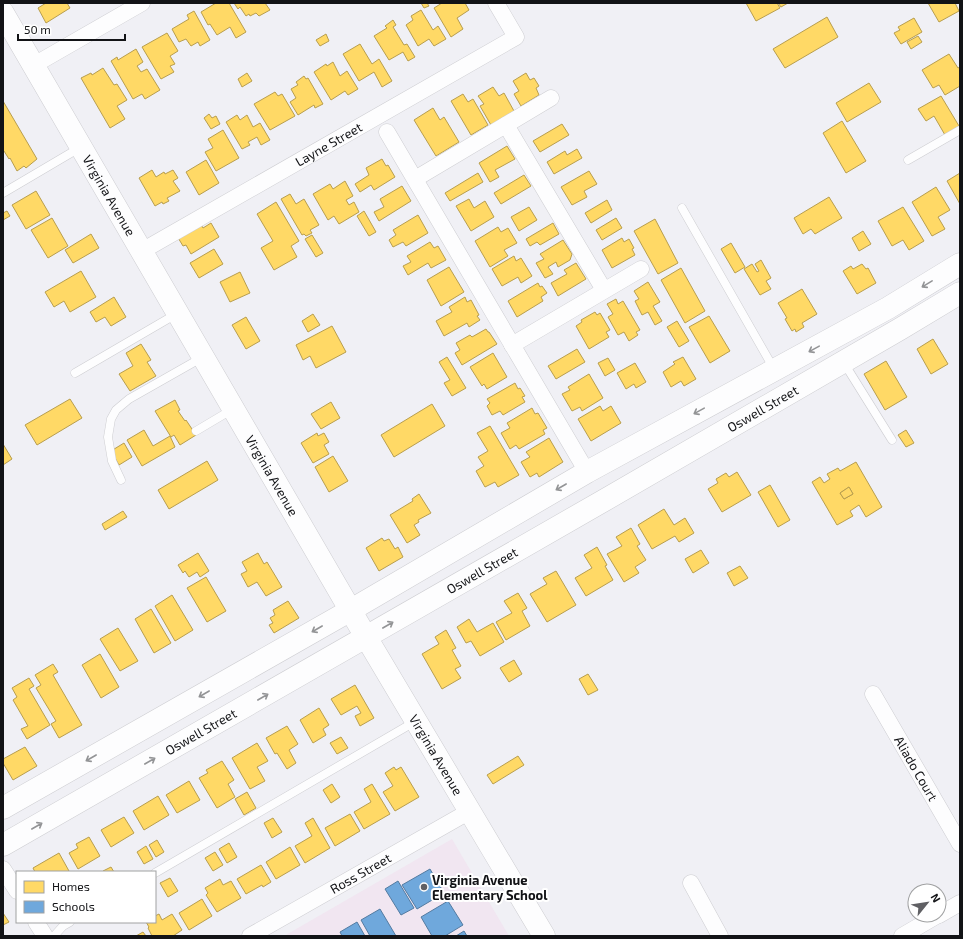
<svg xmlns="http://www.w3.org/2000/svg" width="963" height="939" viewBox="0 0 963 939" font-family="'Exo 2',sans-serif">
  <rect width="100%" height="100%" fill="#f0f0f5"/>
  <path fill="#f1e6f1" d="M452 839 509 936H284Z"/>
  <g fill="#ffd966" stroke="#b89e4e" fill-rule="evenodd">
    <path d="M46 3H67L70 8 46 23 38 8Z"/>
    <path d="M216 3H229L246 32 236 38 230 27 217 35 210 24 208 25 201 12Z"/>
    <path d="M234 3H265L270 10 259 16 256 13 250 16 249 14 246 16 240 7 238 9Z"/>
    <path d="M421 3H427L429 6 424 8Z"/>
    <path d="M442 3H465L469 10 457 18 463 29 451 37 434 8Z"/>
    <path d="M746 3H777L780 8 756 21Z"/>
    <path d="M778 3H788L781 7Z"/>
    <path d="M928 3H955L959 11 939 22Z"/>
    <path d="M421 10 433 30 438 26 446 39 434 46 429 39 418 46 406 25 413 20 411 16Z"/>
    <path d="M194 11 210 40 200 46 198 42 191 46 186 39 179 42 172 29 189 19 187 15Z"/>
    <path d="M827 17 838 37 785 68 773 49Z"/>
    <path d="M914 18 922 32 901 44 894 33 900 30 898 27Z"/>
    <path d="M393 20 396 25 393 27 404 45 407 44 415 57 408 61 403 52 389 60 374 36 387 28 385 26Z"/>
    <path d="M167 33 178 51 170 56 175 64 170 66 174 72 161 79 142 47Z"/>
    <path d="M326 34 329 41 320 46 316 40Z"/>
    <path d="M918 36 922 42 911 49 907 42Z"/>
    <path d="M360 44 372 64 379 59 392 81 382 87 374 72 359 81 343 54Z"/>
    <path d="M136 49 143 62 137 66 141 72 147 69 160 90 145 99 142 94 133 99 111 61 117 57 118 60Z"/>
    <path d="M949 54 958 68 960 67V86L945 95 939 85 933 88 922 70Z"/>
    <path d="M333 62 340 76 347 71 358 89 348 95 345 91 331 100 314 72 326 64 327 66Z"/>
    <path d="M103 68 114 85 117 84 127 100 117 106 125 119 110 128 81 78 91 73 92 75Z"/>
    <path d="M247 73 252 81 242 87 238 79Z"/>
    <path d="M526 73 530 80 534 78 539 86 536 88 539 95 521 106 514 94 519 91 513 81Z"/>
    <path d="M304 76 306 79 308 78 323 104 315 108 314 105 298 115 290 102 296 98 291 89 298 85 296 82Z"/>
    <path d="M869 83 881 102 847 122 836 103Z"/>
    <path d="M493 87 499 96 504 93 514 111 491 125 480 106 484 104 478 96Z"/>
    <path d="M275 92 278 96 282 94 295 116 270 130 254 104Z"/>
    <path d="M463 94 468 102 473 99 488 125 471 135 451 101Z"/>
    <path d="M941 96 959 126 945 135 934 116 926 121 918 109Z"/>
    <path d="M3 101 37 159 26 168 24 166 17 171 10 158 9 159 4 151 3 152Z"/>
    <path d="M433 108 440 120 444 117 459 142 436 156 414 120Z"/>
    <path d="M209 114 212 118 216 116 220 124 211 129 204 118Z"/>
    <path d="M237 115 240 120 247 115 253 127 260 123 270 140 261 145 257 137 248 142 250 145 242 149 226 122Z"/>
    <path d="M842 121 866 161 846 173 823 133Z"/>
    <path d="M562 124 569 135 540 152 533 141Z"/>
    <path d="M223 130 239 158 216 171 205 152 213 148 208 139Z"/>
    <path d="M507 146 515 159 495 170 499 177 490 182 479 163Z"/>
    <path d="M577 149 582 158 554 174 547 162 565 151 567 155Z"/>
    <path d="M382 159 386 166 388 165 395 177 374 190 371 185 360 192 355 184 369 175 366 168Z"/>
    <path d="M206 160 219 183 199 195 186 172Z"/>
    <path d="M152 170 156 177 164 172 165 174 173 170 178 178 173 181 180 191 167 198 169 201 163 204 162 202 155 206 139 178Z"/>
    <path d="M589 171 597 184 584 191 587 197 572 205 561 187Z"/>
    <path d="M478 173 483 182 450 201 445 193Z"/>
    <path d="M960 173V204L947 181Z"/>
    <path d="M524 175 531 186 501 204 494 193Z"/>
    <path d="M345 181 353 196 346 200 349 205 354 202 359 212 339 224 334 216 328 220 313 194 330 184 333 189Z"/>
    <path d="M402 186 411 201 379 221 374 212 384 207 380 199Z"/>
    <path d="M936 187 950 210 938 217 945 229 932 236 912 202Z"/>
    <path d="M36 191 50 215 26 229 12 205Z"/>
    <path d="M290 194 296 204 304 199 319 225 310 230 312 233 306 236 304 234 302 235 281 199Z"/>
    <path d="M829 197 842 218 815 234 811 229 803 234 794 218Z"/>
    <path d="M469 199 474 208 485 201 494 217 471 231 456 206Z"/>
    <path d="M607 200 612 210 591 223 585 213Z"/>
    <path d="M276 202 299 241 291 246 297 257 274 270 261 248 273 241 257 214Z"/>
    <path d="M529 207 537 220 519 231 511 217Z"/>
    <path d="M903 207 924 241 909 250 903 240 892 246 878 221Z"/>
    <path d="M7 211 10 216 3 220V213Z"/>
    <path d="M364 211 376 232 369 236 357 216Z"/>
    <path d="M418 215 428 233 406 246 403 242 393 247 389 240 396 235 393 230Z"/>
    <path d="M52 218 68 246 48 258 31 230Z"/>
    <path d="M616 218 622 228 602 240 596 230Z"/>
    <path d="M655 219 678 263 658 274 634 231Z"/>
    <path d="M200 223 203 228 211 223 219 237 191 254 186 245 183 246 177 236Z"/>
    <path d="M553 223 559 234 540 245 537 242 530 246 526 239Z"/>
    <path d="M498 227 501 232 508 228 517 243 504 250 508 256 490 267 475 241Z"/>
    <path d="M863 231 871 244 859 251 852 238Z"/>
    <path d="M91 234 99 248 73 263 65 250Z"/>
    <path d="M312 235 323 253 316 257 305 239Z"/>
    <path d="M622 238 624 242 629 239 634 248 632 249 635 255 612 268 602 250Z"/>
    <path d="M563 240 572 254 570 260 558 267 556 262 548 267 553 274 545 278 536 263 544 259 540 254Z"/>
    <path d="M430 242 434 248 438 246 446 260 431 268 428 263 408 275 403 266 411 262 407 256Z"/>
    <path d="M731 243 745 267 735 273 721 249Z"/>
    <path d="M214 249 223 264 199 278 190 263Z"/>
    <path d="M514 256 516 261 521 258 532 276 521 283 518 277 502 286 492 269Z"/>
    <path d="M761 260 771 278 766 281 771 289 760 295 744 269 752 264 757 272 759 271 755 264Z"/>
    <path d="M576 263 586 279 558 296 551 283 567 274 564 270Z"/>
    <path d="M862 264 866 269 868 268 876 283 857 294 843 271 851 266 853 269Z"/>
    <path d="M449 267 464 292 441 306 427 280Z"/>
    <path d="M681 268 705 311 685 323 661 280Z"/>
    <path d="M81 271 96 297 70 312 64 301 54 307 45 292Z"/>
    <path d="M240 272 250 293 230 302 220 282Z"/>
    <path d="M648 282 660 302 653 306 662 321 655 325 648 312 642 315 635 301 639 299 634 291Z"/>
    <path d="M538 283 540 287 542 286 547 293 541 297 543 301 517 317 508 301Z"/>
    <path d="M802 289 817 314 802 323 804 327 796 332 795 329 792 331 785 319 787 318 778 303Z"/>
    <path d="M114 297 126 317 111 326 105 317 96 322 90 312Z"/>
    <path d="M465 297 467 302 471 300 479 315 477 316 480 320 469 327 467 323 444 336 436 321 452 312 449 307Z"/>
    <path d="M616 299 618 304 623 301 640 330 636 332 638 335 629 341 624 332 618 335 608 317 613 314 607 304Z"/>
    <path d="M595 312 597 315 600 313 610 330 606 332 609 337 589 349 576 326 582 322 581 320Z"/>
    <path d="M313 314 320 325 308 332 302 321Z"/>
    <path d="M709 316 730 351 710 363 689 327Z"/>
    <path d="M246 317 260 341 246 349 232 325Z"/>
    <path d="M677 321 689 341 679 347 667 327Z"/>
    <path d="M332 326 346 352 316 368 310 356 303 360 296 345Z"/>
    <path d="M486 329 488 332H489L497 344 462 365 455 353 460 350 456 343 470 335 472 337Z"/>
    <path d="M933 339 948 364 931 374 917 349Z"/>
    <path d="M141 344 151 360 147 362 156 376 130 391 119 374 133 366 126 353Z"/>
    <path d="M577 349 585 362 556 379 548 366Z"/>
    <path d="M493 353 507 377 487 389 484 384 482 386 470 367Z"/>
    <path d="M447 357 466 388 452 396 444 383 450 380 439 362Z"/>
    <path d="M683 357 696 379 684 386 681 381 671 387 663 372 675 364 673 362Z"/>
    <path d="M608 358 615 370 605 376 598 363Z"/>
    <path d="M886 361 907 397 885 410 864 374Z"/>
    <path d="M635 363 646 382 636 388 634 384 626 389 617 373Z"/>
    <path d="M589 374 603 398 582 411 580 407 572 411 562 394 570 390 568 387Z"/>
    <path d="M515 383 518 389 520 388 525 396 522 397 525 402 503 415 500 411 492 415 487 406 490 403 487 399Z"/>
    <path d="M70 399 82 418 37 445 25 425Z"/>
    <path d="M175 400 180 410 178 411 185 421 186 420 196 435 180 445 174 435 171 437 155 411Z"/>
    <path d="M331 402 340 418 321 429 311 414Z"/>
    <path d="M432 404 445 426 394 457 381 435Z"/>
    <path d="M600 406 603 411 611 406 621 423 591 441 578 419Z"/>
    <path d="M532 408 535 414 538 413 547 428 543 430 545 434 519 449 516 445 510 449 501 433 510 428 507 423Z"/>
    <path d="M490 426 519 475 498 487 495 482 485 487 476 471 484 466 478 457 488 451 477 433Z"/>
    <path d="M144 430 153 446 170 436 175 447 142 466 127 440Z"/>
    <path d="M906 430 914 443 906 447 898 435Z"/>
    <path d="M317 433 318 436 324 433 329 442 324 445 329 454 313 463 301 443Z"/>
    <path d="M549 438 563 462 539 477 537 473 530 477 521 462 530 457 526 452Z"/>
    <path d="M124 443 132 457 119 465 111 451Z"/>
    <path d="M3 444 12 459 3 465Z"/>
    <path d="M333 456 348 481 329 492 315 467Z"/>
    <path d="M207 461 218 480 169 509 158 490Z"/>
    <path d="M856 462 882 507 866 517 859 505 850 511 853 516 837 525 812 482 820 477 824 483 830 479 827 474 838 468 840 471ZM849 487 853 494 844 499 840 493Z"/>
    <path d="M737 472 751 495 722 512 708 489 718 483 716 479 726 473 729 477Z"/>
    <path d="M770 485 790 520 778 527 758 492Z"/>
    <path d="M849 487 853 494 844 499 840 493Z"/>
    <path d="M419 494 431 513 418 520 419 522 414 525 420 535 407 543 390 515 413 501 412 499Z"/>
    <path d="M664 509 674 525 685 518 694 533 679 542 675 536 652 549 638 525Z"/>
    <path d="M123 511 127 517 105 530 102 524Z"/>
    <path d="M631 528 640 544 637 546 646 560 635 567 639 573 624 582 607 554 622 546 616 537Z"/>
    <path d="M382 538 384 541 389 539 395 549 398 547 403 557 379 571 366 548Z"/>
    <path d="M597 547 607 565 605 566 613 580 586 596 575 578 592 568 584 555Z"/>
    <path d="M701 550 709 563 693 573 685 559Z"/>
    <path d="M198 553 209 571 200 577 197 572 189 577 185 571 183 573 178 565Z"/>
    <path d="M258 553 264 564 267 562 282 587 266 596 257 582 248 587 241 574 247 571 242 562Z"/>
    <path d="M740 566 748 578 734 586 727 573Z"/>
    <path d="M556 571 576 605 547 622 530 594 547 584 543 578Z"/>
    <path d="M206 577 226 611 207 622 187 588Z"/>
    <path d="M518 593 527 608 522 611 530 626 506 640 496 622 512 613 504 601Z"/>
    <path d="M172 595 193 630 175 641 155 606Z"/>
    <path d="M288 601 299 618 274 633 269 625 273 623 270 618 275 615 273 610Z"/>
    <path d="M151 609 171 643 154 653 135 619Z"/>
    <path d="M469 619 477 632 493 623 504 642 480 656 471 641 466 643 457 627Z"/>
    <path d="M118 628 138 661 120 671 100 639Z"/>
    <path d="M446 630 456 648 452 650 461 666 455 669 461 678 442 689 422 654 439 644 435 637Z"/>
    <path d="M100 654 119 687 101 698 82 665Z"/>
    <path d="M514 660 522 674 509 682 500 668Z"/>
    <path d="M53 664 58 672 53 675 82 725 59 738 51 724 56 721 36 688 41 685 35 675Z"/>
    <path d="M588 674 598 690 588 695 579 679Z"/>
    <path d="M29 678 34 686 29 689 50 725 27 739 21 729 28 726 13 700 17 697 12 688Z"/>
    <path d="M355 685 374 718 360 726 355 716 361 713 357 706 341 715 331 699Z"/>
    <path d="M319 708 329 725 323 729 326 735 313 743 300 720Z"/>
    <path d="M287 726 298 744 289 750 296 763 287 769 277 753 275 754 266 738Z"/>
    <path d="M341 737 348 748 337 754 330 743Z"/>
    <path d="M257 743 268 761 257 767 265 781 250 789 232 758Z"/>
    <path d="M25 747 37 766 13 780 3 763V759Z"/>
    <path d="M518 756 524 765 493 784 487 775Z"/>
    <path d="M222 761 234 780 228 784 235 797 217 808 199 778 208 773 206 770Z"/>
    <path d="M394 767 396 770 401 767 419 797 395 811 383 792 393 786 385 773Z"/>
    <path d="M189 781 200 800 177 813 166 795Z"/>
    <path d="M332 784 340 797 331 803 323 790Z"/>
    <path d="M372 784 390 814 364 829 354 812 371 802 364 789Z"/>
    <path d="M247 792 256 808 244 815 235 799Z"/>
    <path d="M158 796 169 815 144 830 133 811Z"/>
    <path d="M350 814 360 831 335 846 325 828Z"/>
    <path d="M124 817 134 833 111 847 101 830Z"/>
    <path d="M273 818 282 832 272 838 264 823Z"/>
    <path d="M313 818 330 848 305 863 295 846 312 836 305 823Z"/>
    <path d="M89 837 100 856 78 869 69 853 78 848 76 844Z"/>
    <path d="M157 840 164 852 156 857 149 845Z"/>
    <path d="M229 843 237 857 227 863 219 849Z"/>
    <path d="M146 846 153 859 144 864 137 852Z"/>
    <path d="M290 847 300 865 276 879 266 862Z"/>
    <path d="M215 852 223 865 213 871 205 858Z"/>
    <path d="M59 853 69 871 67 872H35L33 868Z"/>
    <path d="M261 865 271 882 263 887 262 885 246 894 237 879Z"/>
    <path d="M111 867 114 872H103V871Z"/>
    <path d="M170 878 178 891 168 897 160 883Z"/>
    <path d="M220 879 223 885 231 881 241 898 217 912 206 895 208 893 205 888Z"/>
    <path d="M202 899 212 916 189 930 179 913Z"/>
    <path d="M3 913 9 922 3 925Z"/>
    <path d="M159 914 162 920 172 914 182 930 173 936H152L148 928 149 927 146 922H155V916Z"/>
    <path d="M143 932 146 936H136Z"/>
  </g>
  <g fill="#6fa8dc" stroke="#537ba1">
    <path d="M430 869 444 893 417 909 402 885Z"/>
    <path d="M398 881 414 908 401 915 385 889Z"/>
    <path d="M448 901 463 925 445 936H432L421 917Z"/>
    <path d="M380 909 396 936H370L361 920Z"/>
    <path d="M357 922 365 936H342L340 932Z"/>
    <path d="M464 931 467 936H456Z"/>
  </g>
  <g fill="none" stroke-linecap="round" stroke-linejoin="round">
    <g stroke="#cdcdd1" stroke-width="9">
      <g id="lane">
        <path d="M908 160 960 130"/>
        <path d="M3 193 81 147"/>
        <path d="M682 208 774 369"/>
        <path d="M844 363 892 440"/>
        <path d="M75 373 178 313"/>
        <path d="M196 431 233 409"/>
        <path d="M121 480 112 461 108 437 111 419 116 410 129 399 203 357"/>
        <path d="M155 873 416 721"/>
        <path d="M54 936 63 926 70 922"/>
      </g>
    </g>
    <g stroke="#cdcdd1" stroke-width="17">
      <g id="street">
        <path d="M34 65 142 3"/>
        <path d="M506 125 604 290"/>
        <path d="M387 132 587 472"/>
        <path d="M415 179 551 98"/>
        <path id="s1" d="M142 251 516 37 496 3"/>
        <path d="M512 345 641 269"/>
        <path id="s2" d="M873 694 960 844"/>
        <path d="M3 869 17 891"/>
        <path d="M691 883 720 936"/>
        <path d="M939 915 960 903"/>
        <path d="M36 922 45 936"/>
        <path id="s3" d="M250 936 470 811"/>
        <path d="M902 936 938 915"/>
      </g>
    </g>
    <g stroke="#cdcdd1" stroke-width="23">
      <g id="secondary">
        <path id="s4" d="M3 13 366 637 544 936"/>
        <path d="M3 808 351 610 587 472 888 308 960 264"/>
        <path id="s5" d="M3 845 603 501 900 329 960 293"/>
      </g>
    </g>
    <use href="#lane" stroke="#fdfdfe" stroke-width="8"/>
    <use href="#street" stroke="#fdfdfe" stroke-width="16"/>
    <use href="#secondary" stroke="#fdfdfe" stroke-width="22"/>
  </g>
  <defs><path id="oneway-shaft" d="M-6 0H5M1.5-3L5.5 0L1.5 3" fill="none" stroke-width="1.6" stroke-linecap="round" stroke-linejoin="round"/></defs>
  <g stroke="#939496">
    <use href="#oneway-shaft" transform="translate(927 284) rotate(149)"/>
    <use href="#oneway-shaft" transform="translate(814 349) rotate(151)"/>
    <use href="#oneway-shaft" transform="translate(699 411) rotate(151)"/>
    <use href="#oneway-shaft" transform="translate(561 487) rotate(150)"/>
    <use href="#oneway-shaft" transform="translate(388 625) rotate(-30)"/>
    <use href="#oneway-shaft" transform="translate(317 629) rotate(150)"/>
    <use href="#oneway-shaft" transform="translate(204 694) rotate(150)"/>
    <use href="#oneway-shaft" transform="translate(263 697) rotate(-30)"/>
    <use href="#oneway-shaft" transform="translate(91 758) rotate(150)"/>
    <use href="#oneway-shaft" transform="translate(150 761) rotate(-30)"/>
    <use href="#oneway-shaft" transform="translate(37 826) rotate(-30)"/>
  </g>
  <circle fill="#606064" stroke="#fff" stroke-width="1.5" cx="424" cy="887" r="4"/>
  <g text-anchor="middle" stroke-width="4" stroke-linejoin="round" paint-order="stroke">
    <g font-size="13" fill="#121316" stroke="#fff">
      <text dy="5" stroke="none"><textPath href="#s1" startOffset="215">Layne Street</textPath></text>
      <text dy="5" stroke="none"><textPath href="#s4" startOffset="211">Virginia Avenue</textPath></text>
      <text dy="5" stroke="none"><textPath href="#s5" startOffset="876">Oswell Street</textPath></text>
      <text dy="5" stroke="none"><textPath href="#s4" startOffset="535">Virginia Avenue</textPath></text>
      <text dy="5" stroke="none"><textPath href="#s5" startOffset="552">Oswell Street</textPath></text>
      <text dy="5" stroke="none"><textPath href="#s5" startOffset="228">Oswell Street</textPath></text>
      <text dy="5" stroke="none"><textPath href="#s4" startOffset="859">Virginia Avenue</textPath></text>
      <text dy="5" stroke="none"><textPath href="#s2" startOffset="86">Aliado Court</textPath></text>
      <text dy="5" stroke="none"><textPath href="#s3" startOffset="127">Ross Street</textPath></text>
    </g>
    <g font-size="13" font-weight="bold" fill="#121316" stroke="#fff" text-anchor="start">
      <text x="432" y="885">Virginia Avenue<tspan x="432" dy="15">Elementary School</tspan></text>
    </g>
  </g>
  <rect width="963" height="939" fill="none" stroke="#121316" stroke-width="8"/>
  <rect x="16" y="871" width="140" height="52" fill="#ffffff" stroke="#a0a1a2"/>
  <rect x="24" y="881" width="20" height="12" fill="#ffd966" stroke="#a0a1a2"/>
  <text x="52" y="891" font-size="12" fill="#121316">Homes</text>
  <rect x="24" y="901" width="20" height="12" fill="#6fa8dc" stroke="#a0a1a2"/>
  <text x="52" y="911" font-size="12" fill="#121316">Schools</text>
  <g transform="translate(927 903) rotate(60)"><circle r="19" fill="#ffffff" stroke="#a0a1a2"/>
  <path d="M0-3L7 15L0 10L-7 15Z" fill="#606064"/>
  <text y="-6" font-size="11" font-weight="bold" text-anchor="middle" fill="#121316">N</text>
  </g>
  <path d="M18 34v6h107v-6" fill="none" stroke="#121316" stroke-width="2"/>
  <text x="24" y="34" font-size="12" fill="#121316" stroke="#ffffff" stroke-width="3" paint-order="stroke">50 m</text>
</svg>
